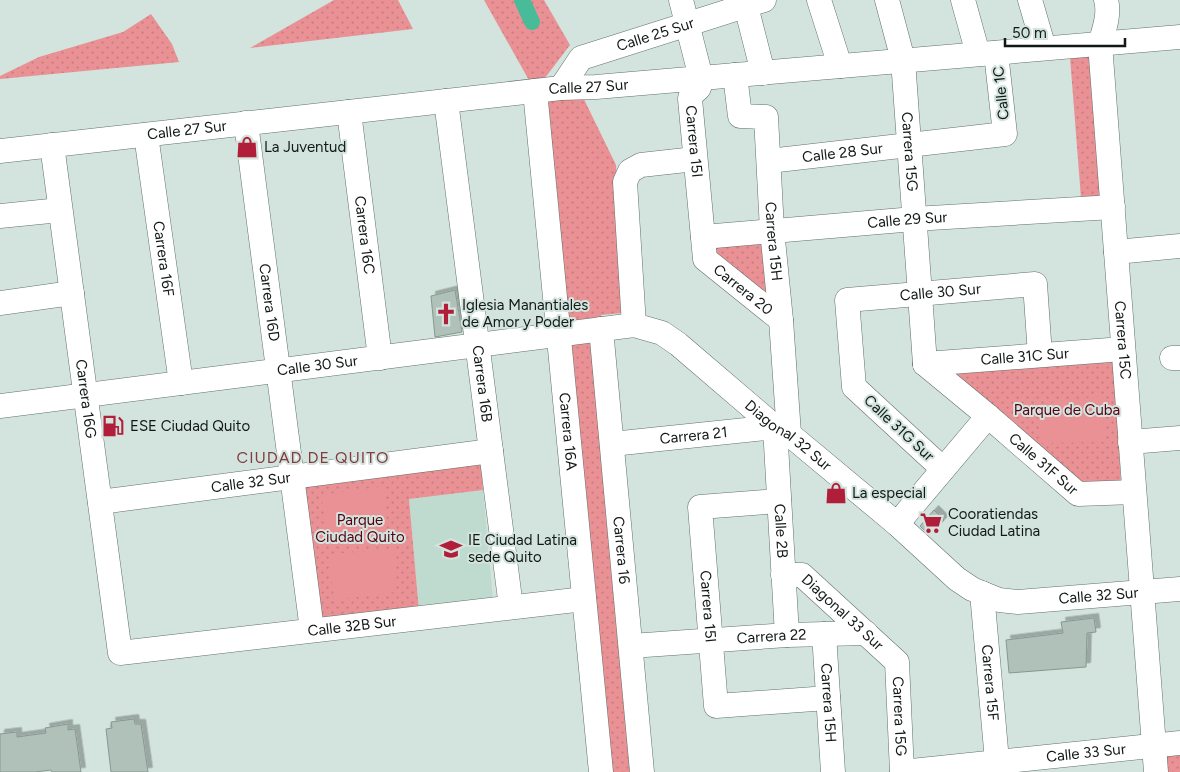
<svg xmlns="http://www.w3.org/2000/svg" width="1180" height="772" viewBox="0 0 1180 772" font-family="Figtree,sans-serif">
  <defs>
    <pattern id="grass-dots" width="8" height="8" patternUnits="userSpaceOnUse" patternTransform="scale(1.25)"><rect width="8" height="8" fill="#e99194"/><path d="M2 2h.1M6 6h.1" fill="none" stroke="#c77c7f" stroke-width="1.8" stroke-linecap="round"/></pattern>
    <filter id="shadow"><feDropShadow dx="4.5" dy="-4.5" stdDeviation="0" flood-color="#0004"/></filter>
  </defs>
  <rect width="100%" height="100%" fill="#d2e4dd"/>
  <path fill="#bfdacf" d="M483 490 493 600 419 611 409 499Z"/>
  <g fill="url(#grass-dots)">
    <path d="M334 0H398L413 29 250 48Z"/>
    <path d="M484 0H544L570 45 535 91 579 89 616 165 623 313 601 315V329L642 766 629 772H605L535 91Z"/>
    <path d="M151 14 172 44 179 62 0 79V76L39 57 123 32Z"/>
    <path d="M1094 55 1105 197 1081 198 1070 57Z"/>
    <path d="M765 240 773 302 717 254 714 243Z"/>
    <path d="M1114 357 1121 485 1082 489 943 368Z"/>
    <path d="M481 462 483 490 409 499 419 611 319 618 303 482Z"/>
    <path d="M1180 748V772H1166L1164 749Z"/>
  </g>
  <g fill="#e99194">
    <path d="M1103 396 1104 442 1041 443 1039 404Z"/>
    <path d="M385 486 387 533 328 539 321 495Z"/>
    <path d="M396 549V592L334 600 329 554Z"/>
  </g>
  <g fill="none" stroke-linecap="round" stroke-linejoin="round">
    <path stroke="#48bb98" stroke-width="16" d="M522 0 532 22"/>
  </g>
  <g fill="#b0c1ba" stroke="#879891" filter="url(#shadow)">
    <path d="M455 290 462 332 435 337 431 296Z"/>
    <path d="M934 510 944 520 929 535 920 526Z"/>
    <path d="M1094 618 1096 632 1087 633 1086 667 1009 673 1006 640 1063 633 1061 622Z"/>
    <path d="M134 719 135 724H141L148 772H111L106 729 112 728 111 722Z"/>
    <path d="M68 724V730L75 729 81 772H52L51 770 35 772H0V734L17 732V737L46 733 45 728Z"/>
  </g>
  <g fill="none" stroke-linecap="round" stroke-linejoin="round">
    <g stroke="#61716b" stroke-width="25">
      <g id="minor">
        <path id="s1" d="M681 0 701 78 699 88 691 95 690 99 705 259 781 320"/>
        <path d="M819 0 840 66"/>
        <path id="s2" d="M887 0 903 60 925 364"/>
        <path d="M963 0 978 54"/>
        <path d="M1030 0 1044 48"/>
        <path id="s3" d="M1106 0C1110 14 1104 30 1100 44L1156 772"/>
        <path d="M746 6 763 73"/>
        <path id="s4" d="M735 75 740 116 766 117 772 230 781 320 789 434"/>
        <path id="s5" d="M561 88 581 58 764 0"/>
        <path id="s6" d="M535 91 601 772"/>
        <path id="s7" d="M446 101 511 607"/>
        <path id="s8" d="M349 112 380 358"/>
        <path id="s9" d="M246 123 312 630"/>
        <path id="s10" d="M146 135 181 383"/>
        <path id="s11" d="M52 145 120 653 584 599"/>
        <path id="s12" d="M0 151 561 88 596 87 1180 37"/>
        <path id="s13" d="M769 161 1005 134 996 53"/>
        <path d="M0 216 60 210"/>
        <path id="s14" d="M703 237 914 219 1113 207"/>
        <path d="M1116 252 1180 246"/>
        <path d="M0 303 72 293"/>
        <path d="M634 325 625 182 630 171 641 165 695 159"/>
        <path id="s15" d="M601 329 642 772"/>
        <path d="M1172 358H1180"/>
        <path id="s16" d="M925 364 988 416 1078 494 1134 492"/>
        <path id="s17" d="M925 364 1123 349"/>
        <path id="s18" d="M0 406 634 325 662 333 678 344 775 427 789 434 897 524 957 579 972 589 999 600 1018 602 1180 589"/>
        <path d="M1130 442 1180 438"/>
        <path id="s19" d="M612 444 775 427 787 635"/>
        <path id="s20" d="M943 469 854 387 847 300 1035 284 1040 355"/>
        <path id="s21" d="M779 501 700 507 716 706 828 698"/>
        <path id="s22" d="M100 502 491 451"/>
        <path d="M897 524 988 416"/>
        <path id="s23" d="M783 575H802L897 662 902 772"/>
        <path id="s24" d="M982 593 998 772"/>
        <path id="s25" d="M824 634 833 772"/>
        <path id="s26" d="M631 646 787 635 866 633"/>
        <path id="s27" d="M902 772 1180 743"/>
      </g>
    </g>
    <use href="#minor" stroke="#fff" stroke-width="24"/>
  </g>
  <defs>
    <g id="shop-bare" transform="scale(1.725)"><path d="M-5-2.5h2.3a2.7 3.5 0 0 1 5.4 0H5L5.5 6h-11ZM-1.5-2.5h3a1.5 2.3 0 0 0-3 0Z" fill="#b11e3a" stroke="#d2e4dd" stroke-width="2.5" paint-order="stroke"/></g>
    <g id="church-bare" transform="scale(1.725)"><path d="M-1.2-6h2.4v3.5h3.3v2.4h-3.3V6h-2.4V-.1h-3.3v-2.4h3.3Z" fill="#b11e3a" stroke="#d2e4dd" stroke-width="2.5" paint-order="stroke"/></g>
    <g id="fuel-bare" transform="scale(1.725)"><path d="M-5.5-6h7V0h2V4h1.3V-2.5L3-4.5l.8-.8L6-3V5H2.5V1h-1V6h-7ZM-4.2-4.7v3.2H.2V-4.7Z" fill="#b11e3a" stroke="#d2e4dd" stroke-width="2.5" paint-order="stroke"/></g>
    <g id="supermarket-bare" transform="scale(1.725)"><path d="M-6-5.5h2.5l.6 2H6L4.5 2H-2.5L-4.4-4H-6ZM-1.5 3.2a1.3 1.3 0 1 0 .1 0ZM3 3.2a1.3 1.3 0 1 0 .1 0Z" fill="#b11e3a" stroke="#d2e4dd" stroke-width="2.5" paint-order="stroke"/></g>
    <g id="school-bare" transform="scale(1.725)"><path d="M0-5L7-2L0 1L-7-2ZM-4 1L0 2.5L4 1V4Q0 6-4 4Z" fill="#b11e3a" stroke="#d2e4dd" stroke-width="2.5" paint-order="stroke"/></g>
  </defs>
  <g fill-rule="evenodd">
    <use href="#shop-bare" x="247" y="147"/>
    <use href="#church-bare" x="446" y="314"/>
    <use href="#fuel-bare" x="113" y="426"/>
    <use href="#shop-bare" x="836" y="493"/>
    <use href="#supermarket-bare" x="931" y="523"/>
    <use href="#school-bare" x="451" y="549"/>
  </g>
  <g text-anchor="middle" stroke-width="4" stroke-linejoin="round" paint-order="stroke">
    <g font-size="15" fill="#121816" stroke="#d2e4dd">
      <text dy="5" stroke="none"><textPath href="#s5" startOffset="114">Calle 25 Sur</textPath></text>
      <text dy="5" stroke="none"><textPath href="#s12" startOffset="592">Calle 27 Sur</textPath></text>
      <text transform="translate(1001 93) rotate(-96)" y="5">Calle 1C</text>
      <text dy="5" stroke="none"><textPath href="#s12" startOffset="188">Calle 27 Sur</textPath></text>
      <text dy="5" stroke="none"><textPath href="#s1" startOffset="148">Carrera 15I</textPath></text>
      <text dy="5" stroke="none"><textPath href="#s2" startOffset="154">Carrera 15G</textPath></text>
      <text dy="5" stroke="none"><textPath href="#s13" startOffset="74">Calle 28 Sur</textPath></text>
      <text dy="5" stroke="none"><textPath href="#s14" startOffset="205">Calle 29 Sur</textPath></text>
      <text dy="5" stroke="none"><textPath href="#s8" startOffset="124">Carrera 16C</textPath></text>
      <text dy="5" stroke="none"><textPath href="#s4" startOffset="192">Carrera 15H</textPath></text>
      <text dy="5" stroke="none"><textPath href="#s10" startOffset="125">Carrera 16F</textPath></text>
      <text dy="5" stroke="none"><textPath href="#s1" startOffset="315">Carrera 20</textPath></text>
      <text dy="5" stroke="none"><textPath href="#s20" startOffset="302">Calle 30 Sur</textPath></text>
      <text dy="5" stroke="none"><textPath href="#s9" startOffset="181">Carrera 16D</textPath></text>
      <text dy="5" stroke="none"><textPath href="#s3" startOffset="342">Carrera 15C</textPath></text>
      <text dy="5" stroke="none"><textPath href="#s17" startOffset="100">Calle 31C Sur</textPath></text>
      <text dy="5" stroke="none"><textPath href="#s18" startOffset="320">Calle 30 Sur</textPath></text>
      <text dy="5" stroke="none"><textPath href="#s7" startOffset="285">Carrera 16B</textPath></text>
      <text dy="5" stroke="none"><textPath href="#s11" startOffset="256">Carrera 16G</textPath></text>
      <text transform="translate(899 428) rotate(43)" y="5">Calle 31G Sur</text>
      <text dy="5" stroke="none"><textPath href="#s6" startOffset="342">Carrera 16A</textPath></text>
      <text dy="5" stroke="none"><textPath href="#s18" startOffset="831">Diagonal 32 Sur</textPath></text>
      <text dy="5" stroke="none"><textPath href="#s19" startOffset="82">Carrera 21</textPath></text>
      <text dy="5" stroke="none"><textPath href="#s16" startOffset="155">Calle 31F Sur</textPath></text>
      <text dy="5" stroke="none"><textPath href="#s22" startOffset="152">Calle 32 Sur</textPath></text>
      <text dy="5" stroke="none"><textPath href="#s19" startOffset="268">Calle 2B</textPath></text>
      <text dy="5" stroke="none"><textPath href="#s15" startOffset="222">Carrera 16</textPath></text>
      <text dy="5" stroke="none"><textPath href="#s18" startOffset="1200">Calle 32 Sur</textPath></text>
      <text dy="5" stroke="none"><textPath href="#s21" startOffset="179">Carrera 15I</textPath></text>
      <text dy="5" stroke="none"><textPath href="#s23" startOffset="74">Diagonal 33 Sur</textPath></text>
      <text dy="5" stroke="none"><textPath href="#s11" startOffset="746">Calle 32B Sur</textPath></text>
      <text dy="5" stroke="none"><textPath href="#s26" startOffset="141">Carrera 22</textPath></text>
      <text dy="5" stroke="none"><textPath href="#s24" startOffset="90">Carrera 15F</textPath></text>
      <text dy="5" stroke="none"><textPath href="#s25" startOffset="69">Carrera 15H</textPath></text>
      <text dy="5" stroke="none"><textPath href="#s23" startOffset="202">Carrera 15G</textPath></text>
      <text dy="5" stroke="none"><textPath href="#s27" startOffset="185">Calle 33 Sur</textPath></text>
    </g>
    <g font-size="15" fill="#121816" stroke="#d2e4dd" text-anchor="start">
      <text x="264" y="152">La Juventud</text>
      <text x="462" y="310">Iglesia Manantiales<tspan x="462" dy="17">de Amor y Poder</tspan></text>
      <text x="130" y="431">ESE Ciudad Quito</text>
      <text x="852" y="498">La especial</text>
      <text x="948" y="519">Cooratiendas<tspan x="948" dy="17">Ciudad Latina</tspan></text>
      <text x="468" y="545">IE Ciudad Latina<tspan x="468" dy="17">sede Quito</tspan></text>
    </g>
    <g font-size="15" fill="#570014" stroke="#d2e4dd">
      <text x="1067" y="415">Parque de Cuba</text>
      <text x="360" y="525">Parque<tspan x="360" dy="17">Ciudad Quito</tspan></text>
    </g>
    <g font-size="16" letter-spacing="1" fill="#833b40" stroke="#d2e4dd">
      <text x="313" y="463">CIUDAD DE QUITO</text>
    </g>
  </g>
  <path d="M1005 38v8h120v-8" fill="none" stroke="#121816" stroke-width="2.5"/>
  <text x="1012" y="38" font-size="15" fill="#121816" stroke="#d2e4dd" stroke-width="4" paint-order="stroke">50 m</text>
</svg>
